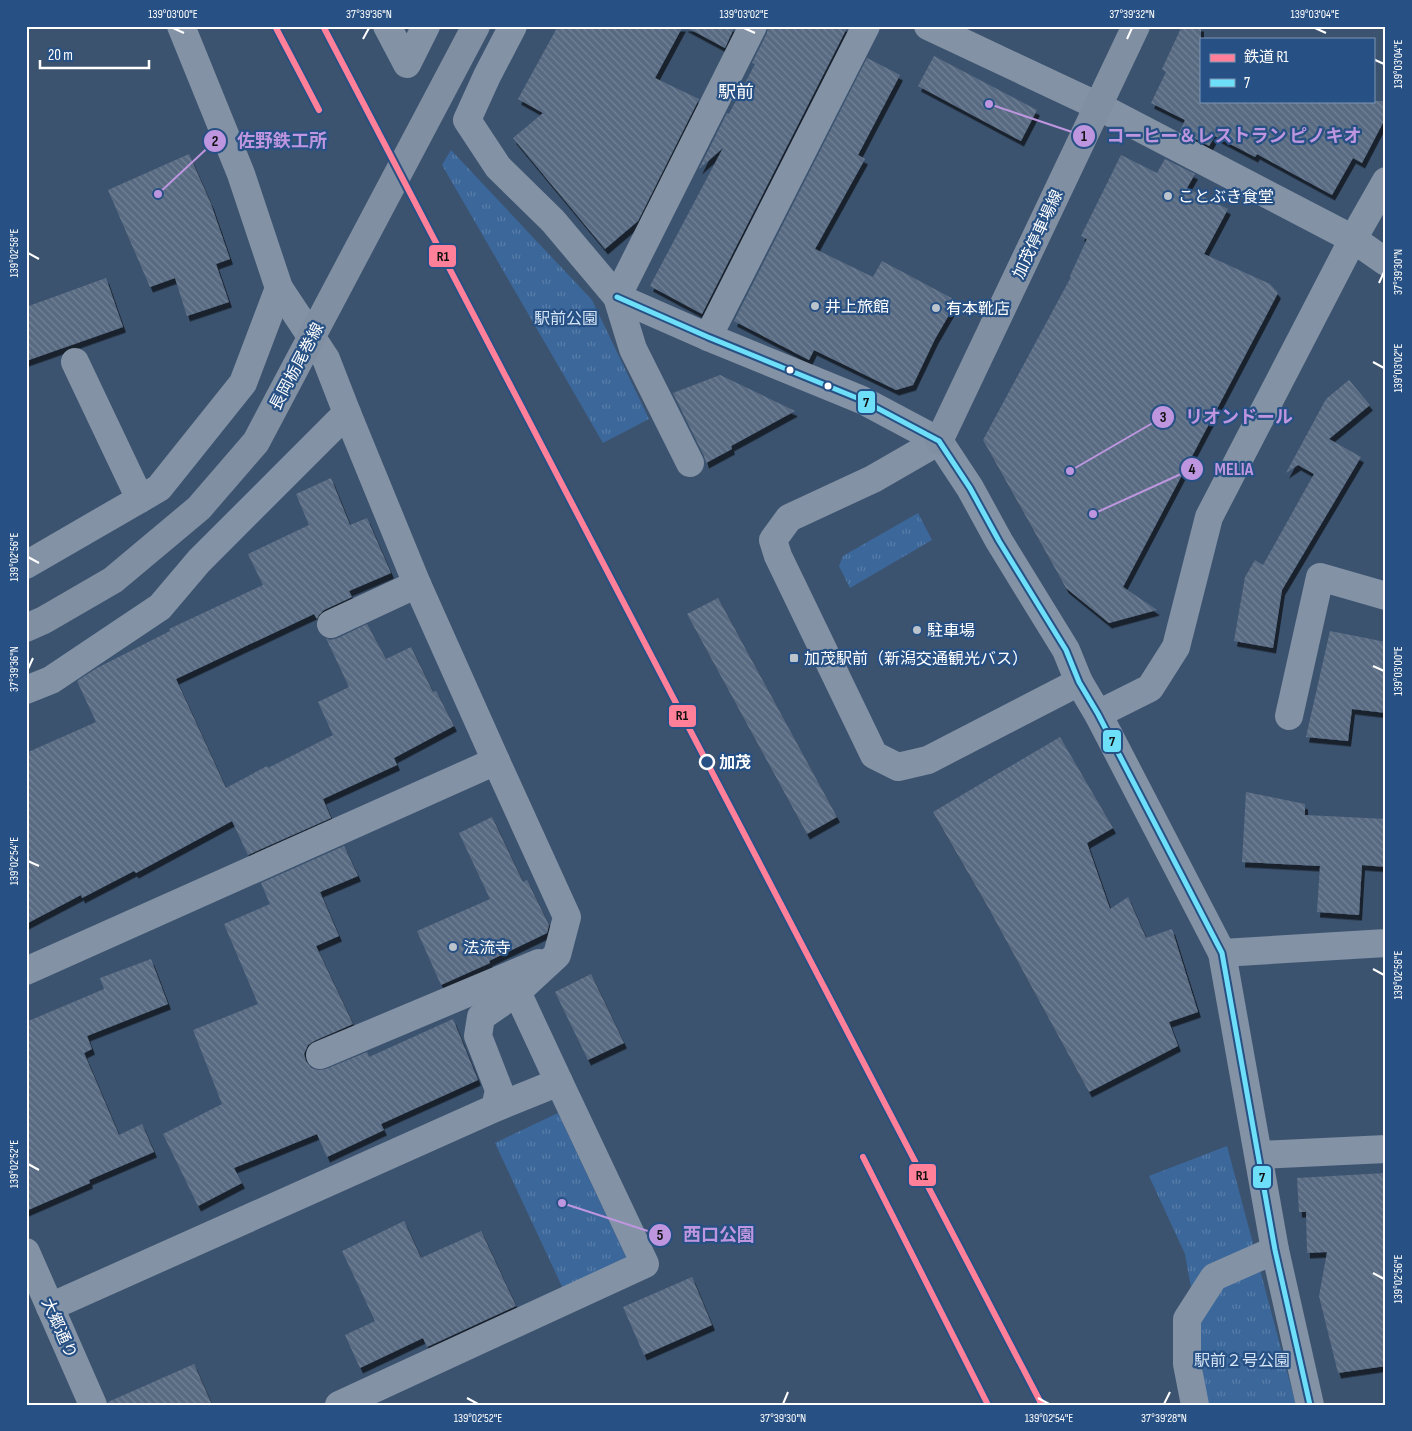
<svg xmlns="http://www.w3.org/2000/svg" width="1412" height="1431" viewBox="0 0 1412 1431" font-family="'Sofia Sans Condensed','Noto Sans JP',sans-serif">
  <defs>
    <pattern id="park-tufts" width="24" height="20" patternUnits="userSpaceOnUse" patternTransform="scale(1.25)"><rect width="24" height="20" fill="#3c679a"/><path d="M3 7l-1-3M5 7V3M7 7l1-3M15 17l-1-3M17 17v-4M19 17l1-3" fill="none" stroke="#597ea9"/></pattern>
    <pattern id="building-back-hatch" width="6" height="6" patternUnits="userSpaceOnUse" patternTransform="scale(1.25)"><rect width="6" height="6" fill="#596b82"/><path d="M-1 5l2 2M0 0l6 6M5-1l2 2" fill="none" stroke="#728195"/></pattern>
    <filter id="shadow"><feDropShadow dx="3" dy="5.5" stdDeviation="0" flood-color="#0009"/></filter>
  </defs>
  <rect width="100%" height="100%" fill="#3c536f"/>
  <g fill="url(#park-tufts)">
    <path d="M451 150 592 300 649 419 603 443 442 165Z"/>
    <path d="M918 513 932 540 850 588 839 566 843 556Z"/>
    <path d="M558 1113 629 1263 565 1293 495 1143Z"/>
    <path d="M1227 1146 1296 1405H1205L1200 1337 1185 1254 1149 1176Z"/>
  </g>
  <g fill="url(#building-back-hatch)" filter="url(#shadow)">
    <path d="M558 26H683L655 78 699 99 638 221 605 249 513 138 543 113 518 99Z"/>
    <path d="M684 26H735L725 48Z"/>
    <path d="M768 26H848L702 314 650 286 723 148 699 169 727 113 729 114 755 64 752 63 767 33Z"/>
    <path d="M1182 26H1201V101H1386V117L1362 163 1353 158 1332 195 1257 154 1255 157 1215 136 1209 146 1180 131 1185 120 1151 103 1166 72 1162 69Z"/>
    <path d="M934 56 1037 110 1021 141 918 86Z"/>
    <path d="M867 58 900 75 858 155 865 159 815 249 873 277 882 261 957 301 935 339 913 385 896 390 814 350 809 360 734 321Z"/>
    <path d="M189 154 211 204 230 259 216 264 229 302 187 316 175 278 150 287 108 190Z"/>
    <path d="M1121 155 1157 173 1165 159 1195 174 1187 188 1228 209 1204 254 1270 284 1278 293 1123 587 1157 610 1109 623 1066 588 983 440 1071 277 1070 276 1087 239 1081 236Z"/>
    <path d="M106 278 123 327 26 361V307Z"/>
    <path d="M720 375 795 411 731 446 732 449 706 463 704 456 673 393Z"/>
    <path d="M1349 380 1370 405 1329 439 1361 457 1282 590 1273 648 1234 641 1245 577 1255 560 1263 565 1314 474 1298 465 1286 473 1326 399Z"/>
    <path d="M331 478 350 525 367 518 391 573 349 591 352 597 324 610 319 615 317 619 314 614 176 679 226 788 267 766 268 768 333 735 318 702 349 687 326 638 330 640 338 638 367 624 386 659 411 647 433 692 436 691 454 726 394 758 397 765 323 799 331 818 248 855 232 821 136 873 134 871 82 898 81 895 26 924V753L96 722 77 681 97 668 170 631 169 629 263 585 248 554 309 525 296 494Z"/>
    <path d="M718 598 837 817 807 834 687 614Z"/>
    <path d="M1330 631 1386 642V713L1352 709 1348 741 1306 737Z"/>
    <path d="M1060 737 1113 828 1087 843 1110 909 1128 897 1146 938 1172 929 1198 1012 1169 1022 1178 1046 1089 1092 989 909 933 812Z"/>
    <path d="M1246 792 1305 804V815L1386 819V867L1362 865 1359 915 1317 912 1320 866 1242 862Z"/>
    <path d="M492 817 523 882 527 880 549 925 547 933 489 961 490 963 441 985 417 931 490 899 459 833Z"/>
    <path d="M344 846 358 876 320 892 339 936 316 946 353 1024 314 1041 308 1045 304 1054 306 1061 311 1068 319 1070 326 1069 367 1052 369 1057 453 1019 478 1080 381 1124 384 1130 327 1157 317 1134 234 1168 242 1183 198 1206 163 1134 222 1104 193 1030 258 1004 224 924 270 904 261 883Z"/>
    <path d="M151 959 168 1004 87 1036 92 1049 84 1053 119 1135 142 1124 154 1152 89 1180 90 1183 26 1211V1022L104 989 100 978Z"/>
    <path d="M591 974 624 1043 588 1060 555 992Z"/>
    <path d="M1386 1173V1366L1338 1373 1319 1296 1327 1252 1307 1253 1306 1212H1299L1297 1178Z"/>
    <path d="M404 1221 421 1258 481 1231 516 1306 427 1347 423 1338 360 1368 345 1335 375 1321 342 1251Z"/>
    <path d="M692 1277 712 1325 644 1355 623 1307Z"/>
    <path d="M194 1364 212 1405H108V1402Z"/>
  </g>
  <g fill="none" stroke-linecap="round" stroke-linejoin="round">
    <g stroke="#8392a5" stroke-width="28">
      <path d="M387 26 407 64 426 26"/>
      <path d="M513 26 487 76 467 120 498 167 553 221 617 297 633 349 690 463"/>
      <path d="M928 26 1098 106 1353 239 1386 262"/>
      <path d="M617 297 708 337 862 400 939 441 970 488 999 541 1066 650 1079 682 1098 714 1222 953 1275 1250 1310 1405"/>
      <path d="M617 297 753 26"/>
      <path d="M708 337 866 26"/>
      <path d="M75 362 140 499"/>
      <path d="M347 413 417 584 496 761"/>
      <path d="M939 441 873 479 789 518 773 540 778 556 874 755 898 767 928 760 1079 682"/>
      <path d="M26 565 159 488 243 383 279 288"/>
      <path d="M331 624 417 584"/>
      <path d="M26 690 51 680 160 607 199 561 347 413 326 359 279 288 241 174 181 26"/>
      <path d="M1098 714 1150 688 1176 647 1209 517 1353 239 1386 181"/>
      <path d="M1289 716 1320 577 1386 596"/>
      <path d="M1222 953 1386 943"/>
      <path d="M26 971 496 761 567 917 557 955 517 992"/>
      <path d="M320 1055 539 963"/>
      <path d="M1259 1155 1386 1149"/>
      <path d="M26 1252 93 1405"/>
      <path d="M50 1307 495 1108 559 1082 517 992 481 1017 478 1036 499 1090 495 1108"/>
      <path d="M339 1405 645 1264 559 1082"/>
      <path d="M1195 1405 1187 1364V1319L1214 1277 1275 1250"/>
    </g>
    <g stroke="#818fa2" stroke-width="28">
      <path d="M939 441 1136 26"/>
      <path d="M26 628 44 620 113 580 199 508 256 442 476 26"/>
    </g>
    <g stroke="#275084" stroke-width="9">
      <path id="bus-1" d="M617 297 708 337 862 400 939 441 970 488 999 541 1066 650 1079 682 1098 714 1222 953 1275 1250 1310 1405"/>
    </g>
    <use href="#bus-1" stroke="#6ddff8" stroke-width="5"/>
    <g stroke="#275084" stroke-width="10">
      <g id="rail-1">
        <path d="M275 26 319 110"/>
        <path d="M323 26 1042 1405"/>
        <path d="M863 1157 988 1405"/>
      </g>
    </g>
    <use href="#rail-1" stroke="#ff8098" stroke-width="6"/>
  </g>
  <path fill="none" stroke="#fff" stroke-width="2" d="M173 28 184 33M744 28 755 33M1315 28 1326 33M363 39 369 28M1127 39 1132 28M1373 59 1384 64M28 253 39 259M1379 283 1384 272M1373 362 1384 368M28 557 39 563M1373 666 1384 671M28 669 33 658M28 861 39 866M1373 969 1384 975M28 1164 39 1170M1373 1273 1384 1279M467 1398 478 1404M1038 1398 1049 1404M783 1404 788 1392M1164 1404 1170 1392"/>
  <g fill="#bbc3cd" stroke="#275084" stroke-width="2">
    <circle cx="1168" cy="196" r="5"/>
    <circle cx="815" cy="306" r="5"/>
    <circle cx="936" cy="308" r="5"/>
    <circle cx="917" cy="630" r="5"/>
    <rect x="789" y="653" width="10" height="10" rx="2.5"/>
    <circle cx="453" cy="947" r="5"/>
  </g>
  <g fill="#fff" stroke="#275084" stroke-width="2">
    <circle cx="790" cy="370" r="4.5"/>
    <circle cx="828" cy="386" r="4.5"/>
  </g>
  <circle fill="#275084" stroke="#fff" stroke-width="2.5" cx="707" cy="762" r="7"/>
  <g text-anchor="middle" stroke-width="4.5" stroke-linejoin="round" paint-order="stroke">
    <g font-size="16" fill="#fff" stroke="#275084" text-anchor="start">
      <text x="1178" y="202">ことぶき食堂</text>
      <text x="825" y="312">井上旅館</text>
      <text x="946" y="314">有本靴店</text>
      <text x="927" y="636">駐車場</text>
      <text x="804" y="664">加茂駅前（新潟交通観光バス）</text>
      <text x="463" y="953">法流寺</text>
    </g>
    <g font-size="16" fill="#fff" stroke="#275084">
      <text transform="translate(1037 234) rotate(-65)" y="6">加茂停車場線</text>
      <text transform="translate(296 366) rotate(-62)" y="6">長岡栃尾巻線</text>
      <text transform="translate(60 1328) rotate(66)" y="6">大郷通り</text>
    </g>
    <g font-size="16" fill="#d4e4f6" stroke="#275084">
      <text x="566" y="324">駅前公園</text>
      <text x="1242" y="1366">駅前２号公園</text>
    </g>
    <g font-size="16" font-weight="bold" fill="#fff" stroke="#275084" text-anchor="start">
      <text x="719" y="768">加茂</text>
    </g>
    <g font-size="18" fill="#fff" stroke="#275084">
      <text x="736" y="98">駅前</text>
    </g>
  </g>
  <path fill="none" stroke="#bd96df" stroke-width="2" d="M989 104L1084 136M158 194L215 141M1070 471L1163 417M1093 514L1192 469M562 1203L660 1235"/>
  <g fill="#bd96df" stroke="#275084" stroke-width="2">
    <circle cx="989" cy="104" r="5"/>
    <circle cx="158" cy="194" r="5"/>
    <circle cx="1070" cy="471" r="5"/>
    <circle cx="1093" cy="514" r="5"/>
    <circle cx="562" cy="1203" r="5"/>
    <circle cx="1084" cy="136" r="12"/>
    <circle cx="215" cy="141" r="12"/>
    <circle cx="1163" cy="417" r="12"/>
    <circle cx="1192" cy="469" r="12"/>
    <circle cx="660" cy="1235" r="12"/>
  </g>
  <g font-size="15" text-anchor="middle" font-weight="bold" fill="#111">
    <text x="1084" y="141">1</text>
    <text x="215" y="146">2</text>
    <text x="1163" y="422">3</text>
    <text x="1192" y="474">4</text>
    <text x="660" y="1240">5</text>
  </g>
  <g font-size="18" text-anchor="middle" font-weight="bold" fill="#bd96df" stroke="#275084" stroke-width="4.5" stroke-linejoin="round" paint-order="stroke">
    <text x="1234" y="142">コーヒー＆レストラン ピノキオ</text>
    <text x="282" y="147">佐野鉄工所</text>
    <text x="1239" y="423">リオンドール</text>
    <text x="1234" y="475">MELIA</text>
    <text x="719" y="1241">西口公園</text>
  </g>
  <g stroke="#275084" stroke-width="2">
    <rect x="428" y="244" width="29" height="24" rx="5" fill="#ff8098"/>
    <rect x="857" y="390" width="19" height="24" rx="5" fill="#6ddff8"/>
    <rect x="668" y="704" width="29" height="24" rx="5" fill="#ff8098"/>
    <rect x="1102" y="729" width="20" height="24" rx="5" fill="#6ddff8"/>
    <rect x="908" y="1163" width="29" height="24" rx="5" fill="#ff8098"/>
    <rect x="1252" y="1165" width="20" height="24" rx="5" fill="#6ddff8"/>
  </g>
  <g font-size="14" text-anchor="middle" font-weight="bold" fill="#111">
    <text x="443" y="261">R1</text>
    <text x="866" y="407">7</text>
    <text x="682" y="720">R1</text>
    <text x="1112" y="746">7</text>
    <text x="922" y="1180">R1</text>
    <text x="1262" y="1182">7</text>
  </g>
  <rect width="1412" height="1431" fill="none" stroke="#275084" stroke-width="55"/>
  <rect x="1200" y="38" width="175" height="65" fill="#275084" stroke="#7d96b5"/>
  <rect x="1210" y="54" width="25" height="8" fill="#ff8098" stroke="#7d96b5"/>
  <text x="1244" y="62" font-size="15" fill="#ffffff">鉄道 R1</text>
  <rect x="1210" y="79" width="25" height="8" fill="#6ddff8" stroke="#7d96b5"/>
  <text x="1244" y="88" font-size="15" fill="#ffffff">7</text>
  <path d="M40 60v8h109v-8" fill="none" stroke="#ffffff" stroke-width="2.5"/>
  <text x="48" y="60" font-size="15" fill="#ffffff" stroke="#275084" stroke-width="4" paint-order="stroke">20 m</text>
  <rect x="28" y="28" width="1356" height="1376" fill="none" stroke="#fff" stroke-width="2"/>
  <g font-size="12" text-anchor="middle" fill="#fff">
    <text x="173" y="18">139°03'00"E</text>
    <text x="369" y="18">37°39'36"N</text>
    <text x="744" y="18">139°03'02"E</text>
    <text x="1132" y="18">37°39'32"N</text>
    <text x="1315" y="18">139°03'04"E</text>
    <text transform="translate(1398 64) rotate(-90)" y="4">139°03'04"E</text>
    <text transform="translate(14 253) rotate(-90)" y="4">139°02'58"E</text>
    <text transform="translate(1398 272) rotate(-90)" y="4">37°39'30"N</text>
    <text transform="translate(1398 368) rotate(-90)" y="4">139°03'02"E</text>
    <text transform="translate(14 557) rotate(-90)" y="4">139°02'56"E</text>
    <text transform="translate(14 669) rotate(-90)" y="4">37°39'36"N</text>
    <text transform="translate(1398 671) rotate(-90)" y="4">139°03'00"E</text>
    <text transform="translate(14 861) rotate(-90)" y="4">139°02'54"E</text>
    <text transform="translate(1398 975) rotate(-90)" y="4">139°02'58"E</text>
    <text transform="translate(14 1164) rotate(-90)" y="4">139°02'52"E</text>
    <text transform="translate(1398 1279) rotate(-90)" y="4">139°02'56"E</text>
    <text x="478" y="1422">139°02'52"E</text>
    <text x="783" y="1422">37°39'30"N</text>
    <text x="1049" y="1422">139°02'54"E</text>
    <text x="1164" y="1422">37°39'28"N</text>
  </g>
</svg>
